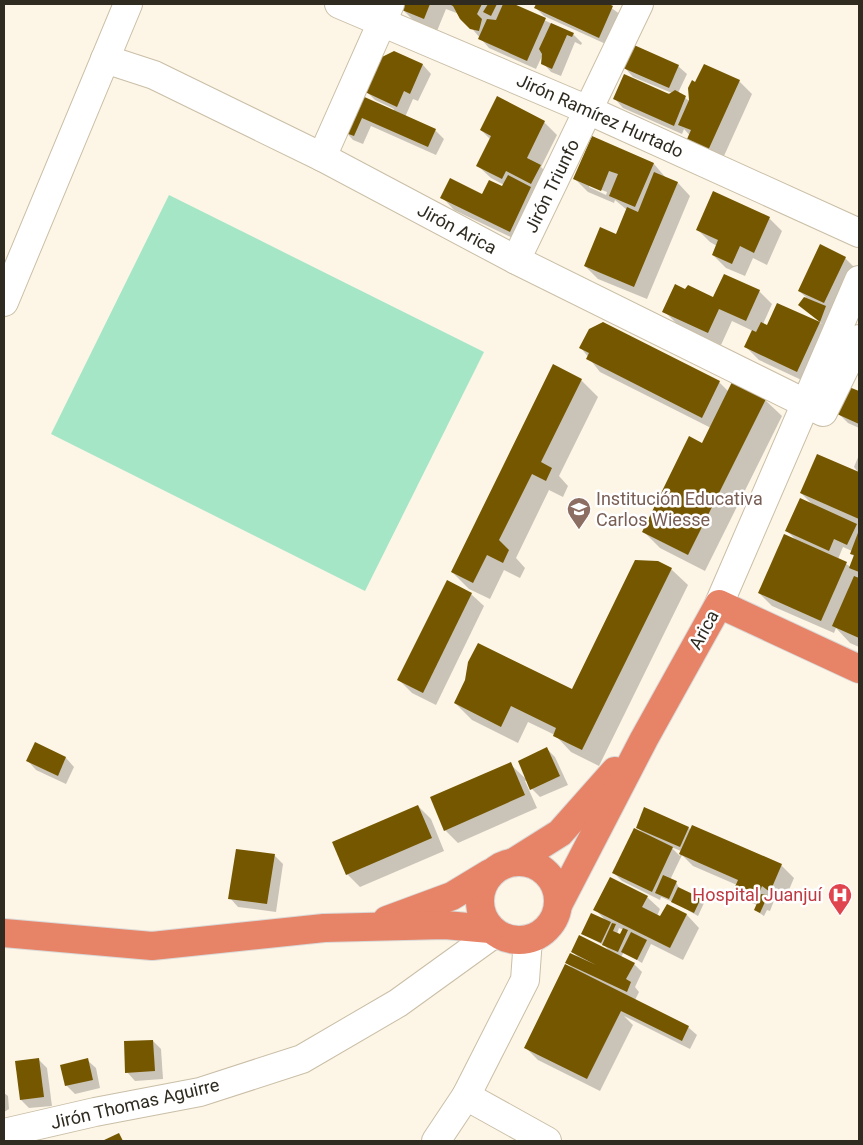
<svg xmlns="http://www.w3.org/2000/svg" width="863" height="1145" viewBox="0 0 863 1145" font-family="Roboto,sans-serif">
  <rect width="100%" height="100%" fill="#fdf6e7"/>
  <path fill="#a5e6c6" d="M169 195 484 352 365 591 51 434Z"/>
  <g fill="#0003" fill-rule="evenodd">
    <path d="M406 4H511L573 34 582 43 581 45 575 42 561 76 551 72 543 63V54L536 69 489 48 459 14 446 9 437 31 416 23 403 10Z"/>
    <path d="M538 4H606L621 15 608 45 544 16 536 8Z"/>
    <path d="M394 52 423 65 431 74 418 101 413 99 405 117 435 130 444 139 436 155 371 126 363 144 353 140 345 131 360 97 393 111 394 109 375 100 367 92Z"/>
    <path d="M678 66 687 74 678 93 691 102 739 81 752 94 719 167 684 129 682 134 623 108 615 99 672 93 633 77 625 68Z"/>
    <path d="M544 122 557 135 541 167 553 179 523 243 454 210 442 197 482 196 503 188 504 185 491 178 478 166 491 140 481 130Z"/>
    <path d="M592 138 654 164 666 178 678 183 690 196 647 299 598 279 585 266 616 235 627 210 615 200 614 203 588 192 575 179ZM589 185 607 192 606 195 589 187Z"/>
    <path d="M769 218 782 231 767 265 753 258 745 276 726 268 713 255 717 246 710 242 697 229Z"/>
    <path d="M845 258 854 267 823 327 832 336 810 384 759 360 746 347 753 331 732 321 721 345 677 324 664 311 685 290 714 298 759 291 772 304 763 324 767 326 778 304 822 324 800 305 806 297 799 291Z"/>
    <path d="M603 323 719 382 729 392 765 400 782 416 705 571 660 548 644 532 703 445 711 428 600 372 581 348Z"/>
    <path d="M581 380 598 397 559 476 568 486 563 497 549 490 516 558 525 568 520 578 504 570 490 599 469 589 452 572Z"/>
    <path d="M850 388 859 393V428L848 423 839 414Z"/>
    <path d="M859 455V473L854 467Z"/>
    <path d="M818 456 859 474V647L850 643 836 628 834 633 772 606 759 593 796 540 786 530 814 506 801 493ZM843 547 852 551 851 554 855 557 851 567 838 559Z"/>
    <path d="M671 569 688 585 599 766 571 752 555 735 528 722 518 743 472 720 455 703 573 690Z"/>
    <path d="M471 594 484 606 436 705 412 693 399 680Z"/>
    <path d="M547 749 555 757 568 785 540 797 532 789Z"/>
    <path d="M66 758 74 767 66 784 36 770 28 761Z"/>
    <path d="M510 764 527 780 525 781 537 808 458 843 445 830Z"/>
    <path d="M418 806 431 819 444 851 360 887 347 874Z"/>
    <path d="M637 827 688 828 781 865 794 878 783 904 775 898 770 911 767 910 764 916 755 910 757 905 749 902 736 889 737 885 693 866 682 855 670 880 676 882 679 888 704 903 698 916 673 902 661 897 660 900 622 881 613 872 644 834ZM671 847 681 851 680 856Z"/>
    <path d="M274 855 283 864 276 912 238 907 230 898Z"/>
    <path d="M647 897 660 909 657 916 661 918 667 906 687 915 699 928 683 960 651 944 642 963 624 952 621 957 634 964 642 972 635 987 639 992 635 1000 688 1027 697 1035 690 1049 624 1016 633 1025 600 1091 538 1060 525 1047 573 969 567 963 579 958 573 952H610L605 946 583 934 606 921 595 909ZM619 928 624 930 621 936 617 934Z"/>
    <path d="M153 1041 161 1049 163 1079 135 1081 127 1072Z"/>
    <path d="M38 1059 47 1068 52 1106 29 1108 21 1100Z"/>
    <path d="M87 1060 96 1068 100 1088 75 1094 66 1085Z"/>
    <path d="M4 1093 8 1096 9 1109 4 1112Z"/>
  </g>
  <g fill="#755700">
    <path d="M404 4H430L424 19 402 10Z"/>
    <path d="M449 4H482L477 14 482 19 479 31 470 29 460 19 453 6Z"/>
    <path d="M488 4H497L491 16 483 12Z"/>
    <path d="M503 4H514L546 18 527 61 478 39 487 19 496 20Z"/>
    <path d="M536 4H609L613 6 599 38 534 8Z"/>
    <path d="M551 23 574 33 572 37 567 35 552 69 541 64 542 54 539 49Z"/>
    <path d="M634 45 679 65 669 88 623 68Z"/>
    <path d="M394 51 423 64 410 94 404 91 397 107 365 92 382 57Z"/>
    <path d="M704 64 740 80 706 155 684 146 691 130 678 125 689 100 688 88 692 80 695 82Z"/>
    <path d="M624 74 669 94 675 90 686 96 674 126 613 99Z"/>
    <path d="M360 95 436 129 428 147 362 118 354 136 343 132Z"/>
    <path d="M497 96 545 121 527 158 541 165 531 184 506 171 502 179 476 166 491 136 480 130Z"/>
    <path d="M592 136 654 163 635 207 609 196 618 174 609 171 601 191 573 179Z"/>
    <path d="M654 172 678 182 634 287 584 266 600 227 616 234 627 207 638 212Z"/>
    <path d="M508 175 531 187 510 232 440 198 450 178 482 194 489 180 502 186Z"/>
    <path d="M713 191 770 217 754 253 740 246 732 264 712 255 718 240 696 230Z"/>
    <path d="M820 244 846 257 824 303 798 291Z"/>
    <path d="M724 274 760 290 746 321 719 309 708 333 662 312 675 284 685 289 688 285 713 297Z"/>
    <path d="M804 297 826 306 820 322 798 305Z"/>
    <path d="M777 303 820 322 797 372 744 347 752 330 756 332 761 322 767 325Z"/>
    <path d="M603 322 720 381 702 418 586 359 589 353 579 348 589 329Z"/>
    <path d="M553 364 582 379 541 462 552 468 546 481 532 474 499 540 509 550 503 563 487 555 473 583 451 572Z"/>
    <path d="M732 382 766 399 688 555 642 532 689 436 702 443Z"/>
    <path d="M849 387 859 391V424L837 414Z"/>
    <path d="M817 454 859 472V519L800 493Z"/>
    <path d="M800 498 857 524 847 545 834 539 829 551 785 531Z"/>
    <path d="M859 530V572L849 568 854 555 850 554Z"/>
    <path d="M784 534 847 562 821 621 758 593Z"/>
    <path d="M635 560 658 561 672 568 582 750 553 736 556 728 511 706 501 727 454 703 465 680 468 662 478 643 572 689Z"/>
    <path d="M854 576 859 578V638L832 626Z"/>
    <path d="M447 580 472 593 423 693 397 680Z"/>
    <path d="M35 742 66 757 58 776 26 761Z"/>
    <path d="M547 747 560 776 530 790 518 761Z"/>
    <path d="M511 762 525 795 444 831 430 797Z"/>
    <path d="M418 805 432 838 346 875 332 842Z"/>
    <path d="M644 807 689 827 680 847 636 828Z"/>
    <path d="M692 825 782 864 770 892 762 886 757 899 734 889 738 880 679 854Z"/>
    <path d="M634 828 673 847 652 892 612 873Z"/>
    <path d="M236 849 275 854 267 904 228 899Z"/>
    <path d="M663 875 677 881 669 899 655 893Z"/>
    <path d="M610 877 648 896 642 907 660 916 667 904 687 914 670 948 593 910Z"/>
    <path d="M678 887 701 898 694 913 671 902Z"/>
    <path d="M761 894 768 895 760 913 754 910Z"/>
    <path d="M591 913 611 922 601 943 581 934Z"/>
    <path d="M612 923 616 924 613 931 620 934 623 928 628 930 618 952 602 945Z"/>
    <path d="M631 932 647 940 637 960 621 952Z"/>
    <path d="M579 935 635 963 626 979 631 982 627 992 565 963 570 953 596 965 571 952Z"/>
    <path d="M565 964 689 1026 682 1041 621 1011 587 1079 524 1048Z"/>
    <path d="M153 1040 155 1071 125 1073 124 1041Z"/>
    <path d="M39 1058 44 1097 20 1100 15 1061Z"/>
    <path d="M88 1058 93 1080 65 1086 60 1065Z"/>
    <path d="M119 1133 123 1141H102Z"/>
  </g>
  <g fill="none" stroke-linecap="round" stroke-linejoin="round">
    <g stroke="#cabea6" stroke-width="30">
      <g id="minor">
        <path d="M339 4 588 110 859 233"/>
        <path d="M105 59 154 75 322 157 516 260 823 412 859 339"/>
        <path d="M322 157 390 4"/>
        <path d="M516 260 639 4"/>
        <path d="M4 302 128 4"/>
        <path d="M719 604 859 280"/>
        <path d="M466 1096 547 1141"/>
        <path d="M4 1133 95 1112 200 1092 302 1059 398 1003 495 933"/>
        <path d="M436 1141 466 1096 525 980 528 939"/>
      </g>
    </g>
    <g stroke="#dad9d7" stroke-width="30">
      <g id="highway">
        <circle cx="519" cy="901" r="39"/>
        <path d="M514 862 560 833 615 771"/>
        <path d="M558 905 644 739 719 604 859 669"/>
        <path d="M387 920 452 896 490 873"/>
        <path d="M4 933 152 946 324 928 445 925 490 929"/>
      </g>
    </g>
    <use href="#minor" stroke="#fff" stroke-width="28"/>
    <use href="#highway" stroke="#e78367" stroke-width="28"/>
  </g>
  <defs>
    <g id="school-pin" transform="scale(1.25)"><path d="M0 17L-7.5 6A9.5 9.5 0 1 1 7.5 6Z" fill="#8d6e63" stroke="#fff"/><path d="M0-5L7-2L0 1L-7-2ZM-4 1L0 2.5L4 1V4Q0 6-4 4Z" fill="#fff"/></g>
    <g id="hospital-pin" transform="scale(1.25)"><path d="M0 17L-7.5 6A9.5 9.5 0 1 1 7.5 6Z" fill="#e0444e" stroke="#fff"/><path d="M-5-5h3v3.5h4V-5h3V5h-3V1.5h-4V5h-3Z" fill="#fff"/></g>
  </defs>
  <g fill-rule="evenodd">
    <use href="#school-pin" x="579" y="509"/>
    <use href="#hospital-pin" x="840" y="895"/>
  </g>
  <g text-anchor="middle" stroke-width="5" stroke-linejoin="round" paint-order="stroke">
    <g font-size="18" fill="#2f2b21" stroke="#fff">
      <text transform="translate(600 116) rotate(24)" y="6">Jirón Ramírez Hurtado</text>
      <text transform="translate(552 186) rotate(-64)" y="6">Jirón Triunfo</text>
      <text transform="translate(457 229) rotate(28)" y="6">Jirón Arica</text>
      <text transform="translate(704 630) rotate(-61)" y="6">Arica</text>
      <text transform="translate(135 1104) rotate(-13)" y="6">Jirón Thomas Aguirre</text>
    </g>
    <g font-size="18" fill="#785e54" stroke="#fff" text-anchor="start">
      <text x="596" y="505">Institución Educativa<tspan x="596" dy="21">Carlos Wiesse</tspan></text>
    </g>
    <g font-size="18" fill="#be3a42" stroke="#fff" text-anchor="end">
      <text x="822" y="901">Hospital Juanjuí</text>
    </g>
  </g>
  <rect width="863" height="1145" fill="none" stroke="#2f2b21" stroke-width="10"/>
</svg>
